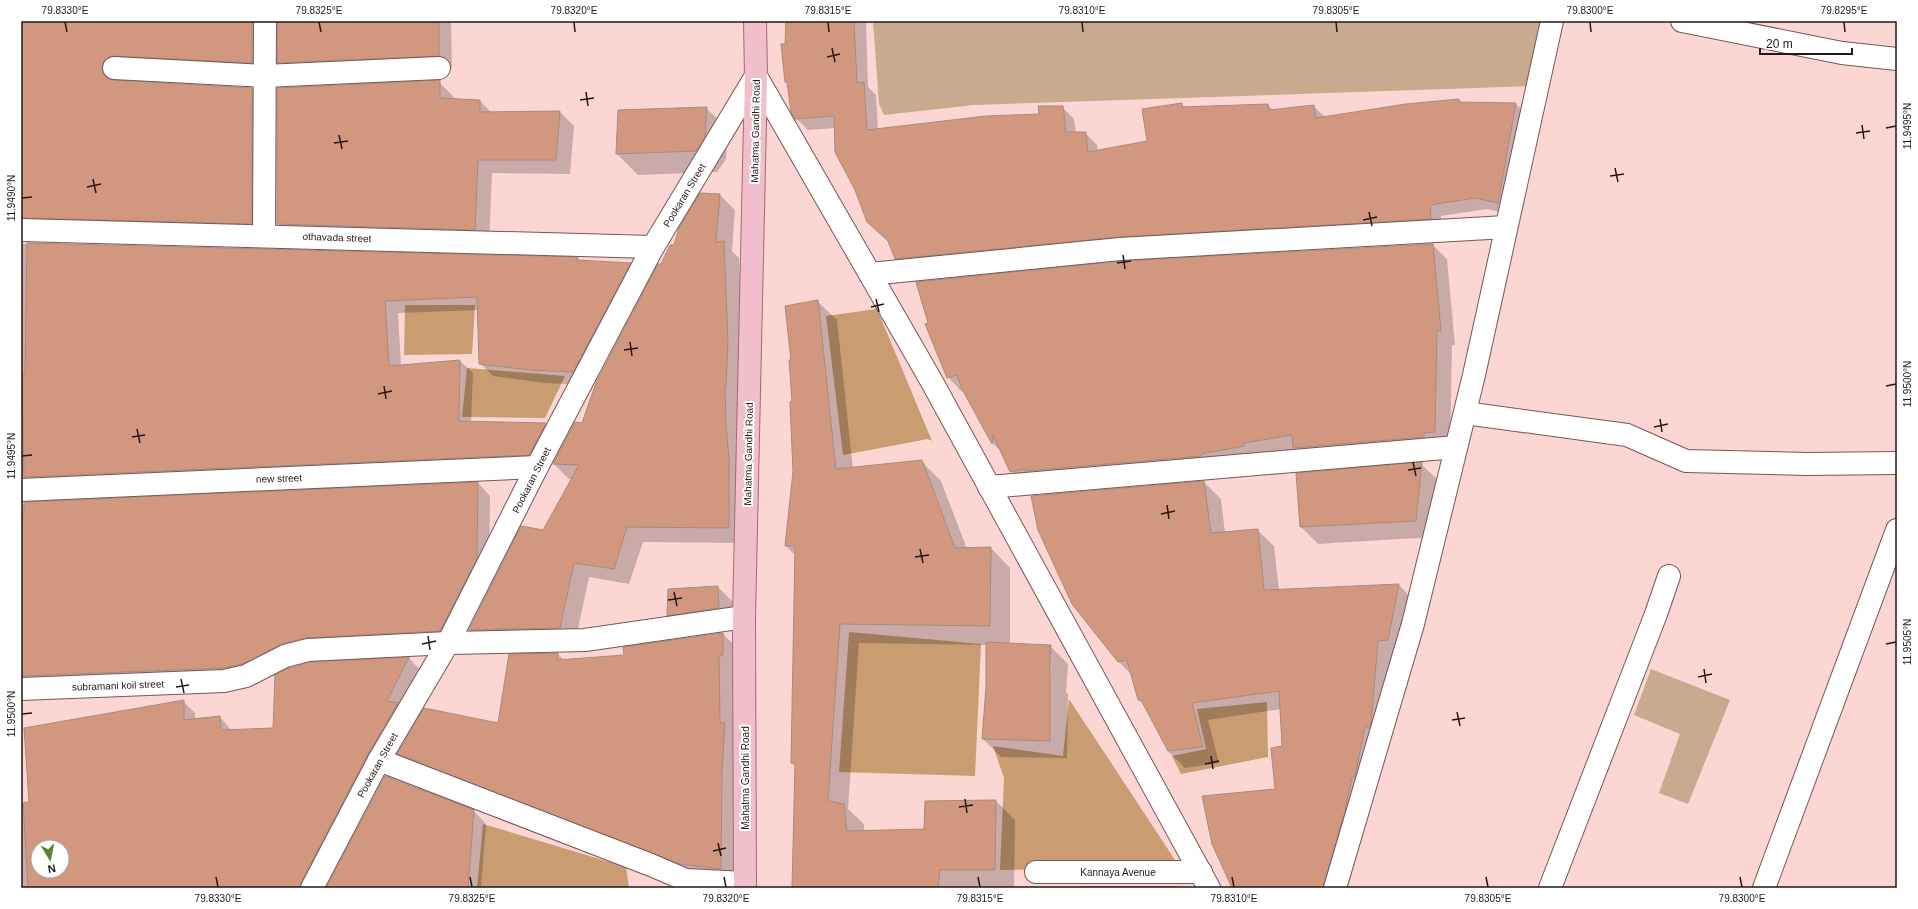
<svg xmlns="http://www.w3.org/2000/svg" width="1918" height="909" viewBox="0 0 1918 909" font-family="Helvetica,sans-serif">
  <rect width="100%" height="100%" fill="#fbd6d2"/>
  <g fill="#c8aa8e">
    <path d="M873 21H1552L1537 86 974 105 884 115 879 104Z"/>
    <path d="M1651 669 1730 700 1688 804 1659 793 1680 734 1634 715Z"/>
  </g>
  <g fill="#c99c71">
    <path d="M405 305H475L472 354 404 355Z"/>
    <path d="M877 309 932 441 928 439 843 455 826 316Z"/>
    <path d="M467 368 565 376 545 418 462 417Z"/>
    <path d="M849 632 981 644 975 776 839 772Z"/>
    <path d="M1069 699 1175 860 1174 868 1000 870 1004 778 993 746 1063 756Z"/>
    <path d="M1267 702 1268 757 1181 774 1172 756 1206 749 1197 709Z"/>
    <path d="M483 824 626 867 629 888H477Z"/>
  </g>
  <g fill="#0003" fill-rule="evenodd">
    <path d="M21 21H278L271 23 265 75 116 74 114 82 252 89 265 102 264 236H23L21 243Z"/>
    <path d="M278 21H451L452 68 291 75 278 63Z"/>
    <path d="M787 21H866L868 87 876 95 878 130 1040 115 1062 107 1074 119 1076 133H1085L1097 145 1098 151 1148 142 1181 104 1186 108 1268 105 1273 110 1313 106 1325 117 1407 105 1459 100 1462 103 1516 104 1528 115 1510 214 1487 209 1441 216 1442 230 908 270 896 258 835 128 808 130 796 118 789 85 786 82 782 45H786Z"/>
    <path d="M439 82 453 96V99L480 101 492 113 560 112 574 126 570 174 492 173 489 243 292 238 278 224Z"/>
    <path d="M706 108 728 129 726 159 717 172 638 175 617 154Z"/>
    <path d="M720 195 735 210 732 251 739 258 743 358 744 543 643 542 629 584 589 577 575 643 485 645 470 630 543 531 572 479H569L554 464 583 425 662 265 675 246Z"/>
    <path d="M21 244 577 258 580 261 630 264 643 276 586 385 545 383 493 376 480 363 479 310 398 313 401 366 460 361 473 373 471 422 546 424 558 437 542 467 22 498 21 504Z"/>
    <path d="M1433 245 1447 259 1455 345H1452L1450 446 1026 486 1011 471 1002 452 993 444 964 391 962 392 948 377Z"/>
    <path d="M817 301 837 320 853 469 921 461 941 481 967 549 991 548 1010 568V644L1050 646 1068 664 1066 692 1068 694 1067 758 1001 757 983 739 987 687V645L859 643 848 809 864 824V831L925 830 996 801 1015 820 1014 888H805L796 767 792 763 796 556 786 546 794 472 792 361Z"/>
    <path d="M1421 464 1438 480 1433 537 1318 544 1301 527Z"/>
    <path d="M1204 482 1221 499 1225 533 1257 530 1274 546 1279 590 1399 585 1415 602 1343 888H1234L1276 790 1283 747 1281 709 1208 720 1219 763 1185 768 1168 751 1146 707 1139 700 1132 675 1118 661Z"/>
    <path d="M478 483 490 496 489 572 453 643 318 650 255 677 35 689 22 676 21 504Z"/>
    <path d="M718 587 739 608 740 629 689 636 668 615Z"/>
    <path d="M723 634 737 648V669L733 670 735 883 696 878 413 768 399 753 499 724 558 654 564 660 625 656Z"/>
    <path d="M409 658 420 670 316 888H21V804L30 803 183 701 195 713V720L220 717 232 731 274 729 310 663ZM38 847H62V871H38Z"/>
    <path d="M474 811 486 824 481 888H327Z"/>
    <path d="M1084 886H1176L1179 888H1084Z"/>
  </g>
  <g fill="#d2987f" stroke="#a98a7d" fill-rule="evenodd">
    <path d="M21 21H252V63L115 56 109 57 104 61 102 68 103 74 107 78 113 80 252 88V224L21 218Z"/>
    <path d="M277 21H439V56L277 63Z"/>
    <path d="M786 21H854L857 83 864 82 867 130 986 116 1039 114 1038 106H1063L1066 132H1086L1088 152 1147 141 1142 109 1182 103V107L1268 104 1269 110 1314 105 1316 118 1406 104 1459 99V102L1516 103 1498 203 1475 198 1430 205 1431 219 1119 237 895 259 888 241 867 222 855 190 835 152 834 116 795 119 791 112 787 82H785L781 44H785Z"/>
    <path d="M440 80V98L480 100V112L560 111 556 160H478L475 230 277 224V88Z"/>
    <path d="M707 107 705 137 696 151 616 154 618 110Z"/>
    <path d="M700 193 720 194 716 242 724 241 728 342 726 386H725L726 427 729 458V528L627 527 614 569 574 563 560 628 469 630 521 526 543 530 579 465 553 464 575 422 582 423 596 383 658 264H661L670 245H674L679 228Z"/>
    <path d="M27 243 578 257 577 260 631 263 573 372 531 370 479 364 477 297 385 301 389 366 460 360 459 421 546 423 529 455 24 477 22 374H25Z"/>
    <path d="M1433 244 1441 331H1437L1435 432 1424 433V437L1293 448 1292 435 1244 443V446L1201 454V456L1025 471V469L1010 472 993 435 992 444 962 389 957 375 947 378 925 324 928 323 916 282 1121 261Z"/>
    <path d="M818 300 836 469 922 460 955 548 991 547 990 626 840 624 828 801 844 804 847 831 924 829 925 801 996 800 995 870H940L938 888H792L795 763H791L795 546H785L793 472 790 402 792 401 789 360H791L785 306Z"/>
    <path d="M1422 462 1416 521 1300 527 1296 473Z"/>
    <path d="M1204 481 1211 533 1258 529 1264 590 1399 584 1388 640 1378 641 1371 722 1370 727H1365L1355 776 1352 777 1345 811 1323 888H1232L1212 844 1202 796 1275 789 1271 748 1282 746 1279 691 1192 703 1203 747 1168 751 1141 700H1138L1127 660 1118 662 1072 604 1038 530 1031 496Z"/>
    <path d="M478 482 477 559 440 631 305 638 282 644 242 664 224 668 21 676V513H24V502Z"/>
    <path d="M718 586 719 608 667 616 668 589Z"/>
    <path d="M723 633V655L719 656 720 723H725L722 771 721 869 680 864 397 754 424 708 498 723 509 654 558 653 557 660 624 655 623 647Z"/>
    <path d="M986 642 1051 645 1049 675 1050 674V741L982 739 986 687Z"/>
    <path d="M409 657 387 701 398 703 368 754 301 882 300 888H28L23 803 29 802 24 728 184 700V720L220 716 221 730 273 728 275 675 289 668 310 662ZM38 847H62V871H38Z"/>
    <path d="M385 776 474 810 468 888H326Z"/>
  </g>
  <g fill="none" stroke-linecap="round" stroke-linejoin="round">
    <g stroke="#775755" stroke-width="24">
      <g id="minor">
        <path d="M1682 21 1842 53 1897 59"/>
        <path d="M114 68 265 76 439 68"/>
        <path d="M21 230 653 247"/>
        <path d="M264 235 265 21"/>
        <path d="M870 274 1120 249 1506 227"/>
        <path d="M1465 413 1627 435 1686 461 1806 464 1897 463"/>
        <path d="M989 487 1456 447"/>
        <path d="M21 490 537 467"/>
        <path d="M21 689 224 681 246 676 285 656 308 650 448 643 585 640 744 617"/>
        <path d="M379 760 651 865 686 880 745 883"/>
        <path d="M1036 872H1201"/>
        <path d="M312 888 379 760 448 643 537 467 653 247 756 76 932 382 1209 888"/>
        <path d="M1335 888 1413 624 1474 375 1552 21"/>
        <path d="M1550 888 1656 614 1669 576"/>
        <path d="M1764 888 1897 530"/>
      </g>
    </g>
    <g stroke="#a36976" stroke-width="24">
      <path id="major" d="M745 888 744 617 756 76 755 21"/>
    </g>
    <use href="#minor" stroke="#fff" stroke-width="22"/>
    <use href="#major" stroke="#f1bfcc" stroke-width="22"/>
  </g>
  <path fill="none" stroke="#241716" stroke-width="1.5" d="M65 22 67 32M319 22 321 32M574 22 575 32M828 22 829 32M1082 22 1083 32M1336 22 1337 32M1590 22 1591 32M1844 22 1845 32M832 48 835 62M827 57 840 54M586 92 588 106M580 100 594 98M1862 125 1864 139M1886 128 1896 126M1856 133 1870 131M339 135 342 149M334 143 348 141M1615 168 1618 182M1610 176 1624 174M93 179 96 193M87 187 101 184M22 198 32 197M1369 212 1372 226M1363 220 1377 217M1123 255 1125 269M1117 263 1131 261M876 299 879 312M871 307 884 304M630 342 632 356M624 350 638 348M384 386 386 399M1886 386 1896 384M378 394 392 391M1660 419 1662 432M1654 427 1668 424M137 429 140 443M132 437 145 435M22 456 32 455M1413 462 1416 476M1408 470 1421 468M1167 505 1169 519M1161 514 1175 511M920 549 923 563M915 557 929 555M674 592 677 606M668 600 682 598M428 636 430 650M422 644 436 641M1886 644 1896 642M1704 669 1706 683M1698 677 1712 674M181 679 184 693M176 687 189 685M1457 712 1460 726M22 714 32 713M1452 720 1465 718M1211 756 1213 769M1205 764 1219 761M965 799 967 813M959 807 973 805M718 843 721 856M713 851 726 848M216 877 218 887M470 877 472 887M724 877 726 887M978 877 980 887M1232 877 1234 887M1486 877 1488 887M1740 877 1742 887"/>
  <g text-anchor="middle" stroke-width="4" stroke-linejoin="round" paint-order="stroke">
    <g font-size="10" fill="#241716" stroke="#fff">
      <text transform="translate(755 131) rotate(-89)" y="4">Mahatma Gandhi Road</text>
      <text transform="translate(684 195) rotate(-59)" y="4">Pookaran Street</text>
      <text transform="translate(337 237) rotate(2)" y="4">othavada street</text>
      <text transform="translate(748 454) rotate(-89)" y="4">Mahatma Gandhi Road</text>
      <text transform="translate(279 478) rotate(-2)" y="4">new street</text>
      <text transform="translate(531 480) rotate(-63)" y="4">Pookaran Street</text>
      <text transform="translate(118 685) rotate(-2)" y="4">subramani koil street</text>
      <text transform="translate(377 765) rotate(-61)" y="4">Pookaran Street</text>
      <text transform="translate(745 778) rotate(-90)" y="4">Mahatma Gandhi Road</text>
      <text x="1118" y="876">Kannaya Avenue</text>
    </g>
  </g>
  <rect width="1918" height="909" fill="none" stroke="#ffffff" stroke-width="44"/>
  <g transform="translate(50 859) rotate(170)"><circle r="19" fill="#ffffff" stroke="#a7a2a2"/>
  <path d="M0-3L7 15L0 10L-7 15Z" fill="#647f33"/>
  <text y="-6" font-size="11" font-weight="bold" text-anchor="middle" fill="#241716">N</text>
  </g>
  <path d="M1760 48v6h92v-6" fill="none" stroke="#241716" stroke-width="2"/>
  <text x="1766" y="48" font-size="12" fill="#241716" stroke="#ffffff" stroke-width="3" paint-order="stroke">20 m</text>
  <rect x="22" y="22" width="1874" height="865" fill="none" stroke="#241716" stroke-width="1.5"/>
  <g font-size="10" text-anchor="middle" fill="#241716">
    <text x="65" y="14">79.8330°E</text>
    <text x="319" y="14">79.8325°E</text>
    <text x="574" y="14">79.8320°E</text>
    <text x="828" y="14">79.8315°E</text>
    <text x="1082" y="14">79.8310°E</text>
    <text x="1336" y="14">79.8305°E</text>
    <text x="1590" y="14">79.8300°E</text>
    <text x="1844" y="14">79.8295°E</text>
    <text transform="translate(1907 126) rotate(-90)" y="4">11.9495°N</text>
    <text transform="translate(11 198) rotate(-90)" y="4">11.9490°N</text>
    <text transform="translate(1907 384) rotate(-90)" y="4">11.9500°N</text>
    <text transform="translate(11 456) rotate(-90)" y="4">11.9495°N</text>
    <text transform="translate(1907 642) rotate(-90)" y="4">11.9505°N</text>
    <text transform="translate(11 714) rotate(-90)" y="4">11.9500°N</text>
    <text x="218" y="902">79.8330°E</text>
    <text x="472" y="902">79.8325°E</text>
    <text x="726" y="902">79.8320°E</text>
    <text x="980" y="902">79.8315°E</text>
    <text x="1234" y="902">79.8310°E</text>
    <text x="1488" y="902">79.8305°E</text>
    <text x="1742" y="902">79.8300°E</text>
  </g>
</svg>
